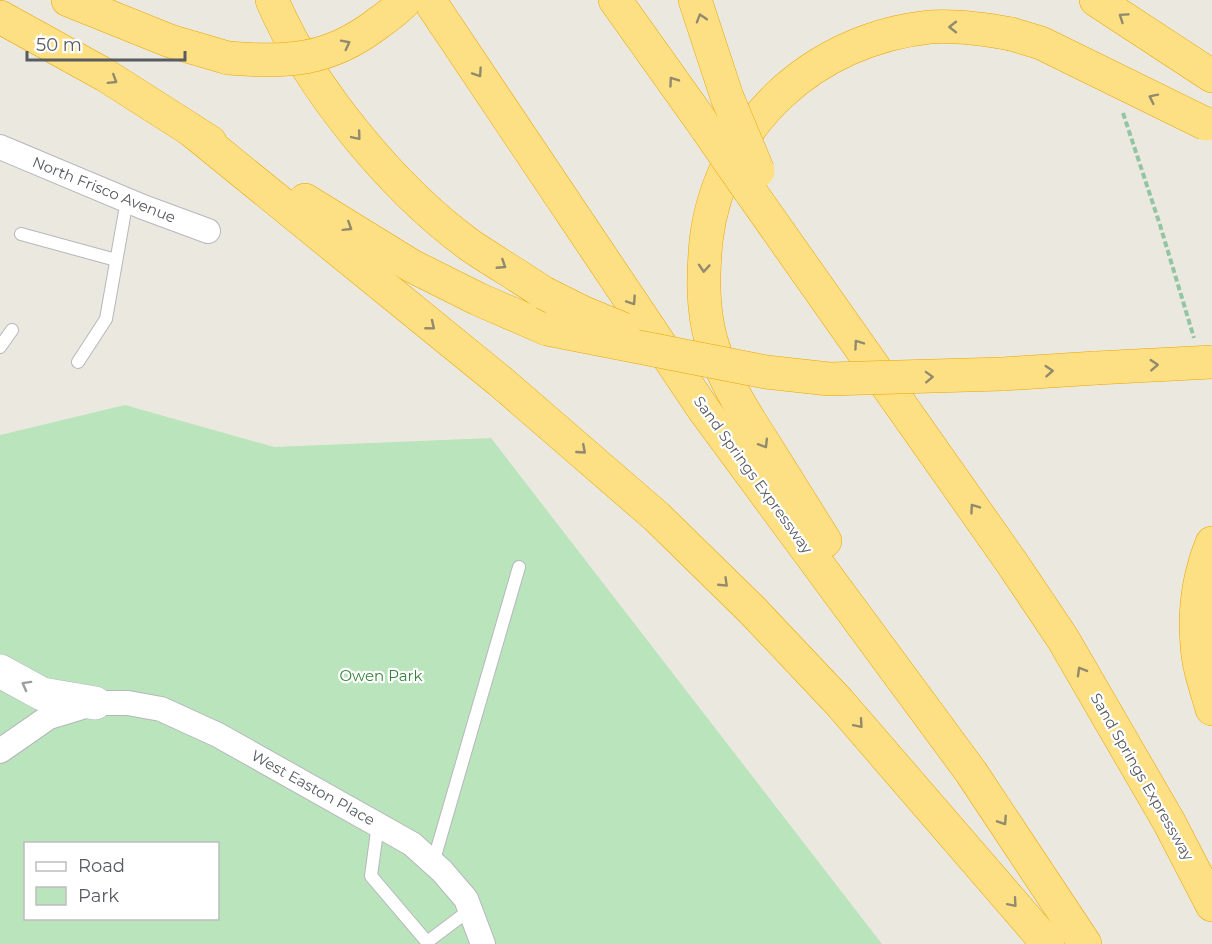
<svg xmlns="http://www.w3.org/2000/svg" width="1212" height="944" viewBox="0 0 1212 944" font-family="Montserrat,sans-serif">
  <rect width="100%" height="100%" fill="#ebe9df"/>
  <path fill="#bae4bb" fill-rule="evenodd" d="M125 405 274 447 491 438 882 944H0V435ZM26 844H218V918H26Z"/>
  <g fill="none" stroke-linecap="round" stroke-linejoin="round">
    <g stroke="#b5b7bc" stroke-width="14">
      <g id="lane">
        <path d="M21 234 116 260"/>
        <path d="M0 347 12 330"/>
        <path d="M78 362 106 319 127 200"/>
        <path d="M378 824 371 876 427 942 471 909"/>
        <path d="M433 863 519 567"/>
      </g>
    </g>
    <g stroke="#b5b7bc" stroke-width="26">
      <g id="street">
        <path d="M0 147 143 207 208 231"/>
        <path d="M0 751 49 717 95 703H128L161 709 218 735 412 844 442 871 466 899 483 944"/>
      </g>
    </g>
    <g stroke="#b5b8be" stroke-width="34">
      <path id="secondary" d="M0 671 42 694 95 703"/>
    </g>
    <g stroke="#eaa500" stroke-width="34">
      <g id="highway">
        <path d="M68 0 170 41 228 58"/>
        <path d="M272 0C309 88 394 190 471 246 495 262 520 277 544 293"/>
        <path d="M429 0 704 410 971 772 1085 944"/>
        <path d="M615 0 707 129"/>
        <path d="M695 0 727 97"/>
        <path d="M1096 0 1212 76"/>
        <path d="M0 17 105 75 210 142"/>
        <path d="M191 130 501 382 657 517 752 610 839 702 1048 944"/>
        <path d="M750 191 1012 563 1063 639 1169 822 1212 905"/>
        <path d="M305 200 412 266 478 299 547 329"/>
        <path d="M1002 374 1096 368"/>
        <path d="M825 541C805 509 785 477 765 445 744 412 722 378 711 340 702 307 703 275 706 241 720 124 814 39 930 27 957 25 984 29 1011 34"/>
        <path d="M1212 543C1199 575 1194 611 1197 645 1198 666 1206 688 1212 709"/>
      </g>
    </g>
    <path stroke="#93c5a2" stroke-width="4" stroke-dasharray="6 3" stroke-linecap="butt" d="M1123 113 1160 225 1194 338"/>
    <use href="#lane" stroke="#fff" stroke-width="12"/>
    <use href="#street" stroke="#fff" stroke-width="24"/>
    <use href="#secondary" stroke="#fff" stroke-width="33"/>
    <use href="#highway" stroke="#fde084" stroke-width="33"/>
    <g stroke="#eaa500" stroke-width="34" stroke-linecap="butt">
      <g id="highway-bridge">
        <path d="M1011 34 1041 43 1206 124"/>
        <path d="M228 58C286 63 329 61 377 24 387 17 397 10 406 0"/>
        <path d="M727 97 758 171"/>
        <path d="M707 129 750 191"/>
        <path d="M544 293 582 312 623 329"/>
        <path d="M547 329 766 372 829 379 1002 374"/>
        <path d="M1096 368 1212 362"/>
      </g>
    </g>
    <use href="#highway-bridge" stroke="#fde084" stroke-width="33"/>
  </g>
  <defs><path id="oneway-chevron" d="M-2-3.5L2.5 0L-2 3.5" fill="none" stroke-width="1.6" stroke-linecap="round" stroke-linejoin="round" transform="scale(1.5)"/></defs>
  <g stroke="#928a6d">
    <use href="#oneway-chevron" transform="translate(1123 17) rotate(-146)"/>
    <use href="#oneway-chevron" transform="translate(701 18) rotate(-107)"/>
    <use href="#oneway-chevron" transform="translate(953 27) rotate(180)"/>
    <use href="#oneway-chevron" transform="translate(346 44) rotate(-27)"/>
    <use href="#oneway-chevron" transform="translate(478 73) rotate(56)"/>
    <use href="#oneway-chevron" transform="translate(113 80) rotate(32)"/>
    <use href="#oneway-chevron" transform="translate(673 81) rotate(-125)"/>
    <use href="#oneway-chevron" transform="translate(1153 98) rotate(-154)"/>
    <use href="#oneway-chevron" transform="translate(357 136) rotate(50)"/>
    <use href="#oneway-chevron" transform="translate(348 227) rotate(32)"/>
    <use href="#oneway-chevron" transform="translate(502 265) rotate(33)"/>
    <use href="#oneway-chevron" transform="translate(704 268) rotate(94)"/>
    <use href="#oneway-chevron" transform="translate(632 301) rotate(56)"/>
    <use href="#oneway-chevron" transform="translate(431 326) rotate(39)"/>
    <use href="#oneway-chevron" transform="translate(858 344) rotate(-125)"/>
    <use href="#oneway-chevron" transform="translate(1154 365) rotate(-3)"/>
    <use href="#oneway-chevron" transform="translate(1049 371) rotate(-4)"/>
    <use href="#oneway-chevron" transform="translate(929 377) rotate(-2)"/>
    <use href="#oneway-chevron" transform="translate(764 444) rotate(58)"/>
    <use href="#oneway-chevron" transform="translate(582 450) rotate(41)"/>
    <use href="#oneway-chevron" transform="translate(974 508) rotate(-125)"/>
    <use href="#oneway-chevron" transform="translate(724 583) rotate(44)"/>
    <use href="#oneway-chevron" transform="translate(1081 671) rotate(-120)"/>
    <use href="#oneway-chevron" transform="translate(859 724) rotate(49)"/>
    <use href="#oneway-chevron" transform="translate(1003 821) rotate(57)"/>
    <use href="#oneway-chevron" transform="translate(1013 903) rotate(49)"/>
  </g>
  <use stroke="#9b9da0" href="#oneway-chevron" transform="translate(26 685) rotate(-151)"/>
  <g text-anchor="middle" stroke-width="4.5" stroke-linejoin="round" paint-order="stroke">
    <g font-size="15" fill="#585b60" stroke="#fff">
      <text transform="translate(104 190) rotate(22)" y="5">North Frisco Avenue</text>
      <text transform="translate(753 475) rotate(54)" y="5">Sand Springs Expressway</text>
      <text transform="translate(1142 777) rotate(60)" y="5">Sand Springs Expressway</text>
      <text transform="translate(313 788) rotate(29)" y="5">West Easton Place</text>
    </g>
    <g font-size="15" fill="#338439" stroke="#fff">
      <text x="381" y="681">Owen Park</text>
    </g>
  </g>
  <rect x="24" y="842" width="195" height="78" fill="#ffffff" stroke="#bcbdbf" stroke-width="1.5"/>
  <rect x="36" y="862" width="30" height="9" fill="#ffffff" stroke="#bcbdbf" stroke-width="1.5"/>
  <text x="78" y="872" font-size="18" fill="#585b60">Road</text>
  <rect x="36" y="887" width="30" height="18" fill="#bae4bb" stroke="#bcbdbf" stroke-width="1.5"/>
  <text x="78" y="902" font-size="18" fill="#585b60">Park</text>
  <path d="M27 51v9h158v-9" fill="none" stroke="#585b60" stroke-width="3"/>
  <text x="36" y="51" font-size="18" fill="#585b60" stroke="#ffffff" stroke-width="4.5" paint-order="stroke">50 m</text>
</svg>
